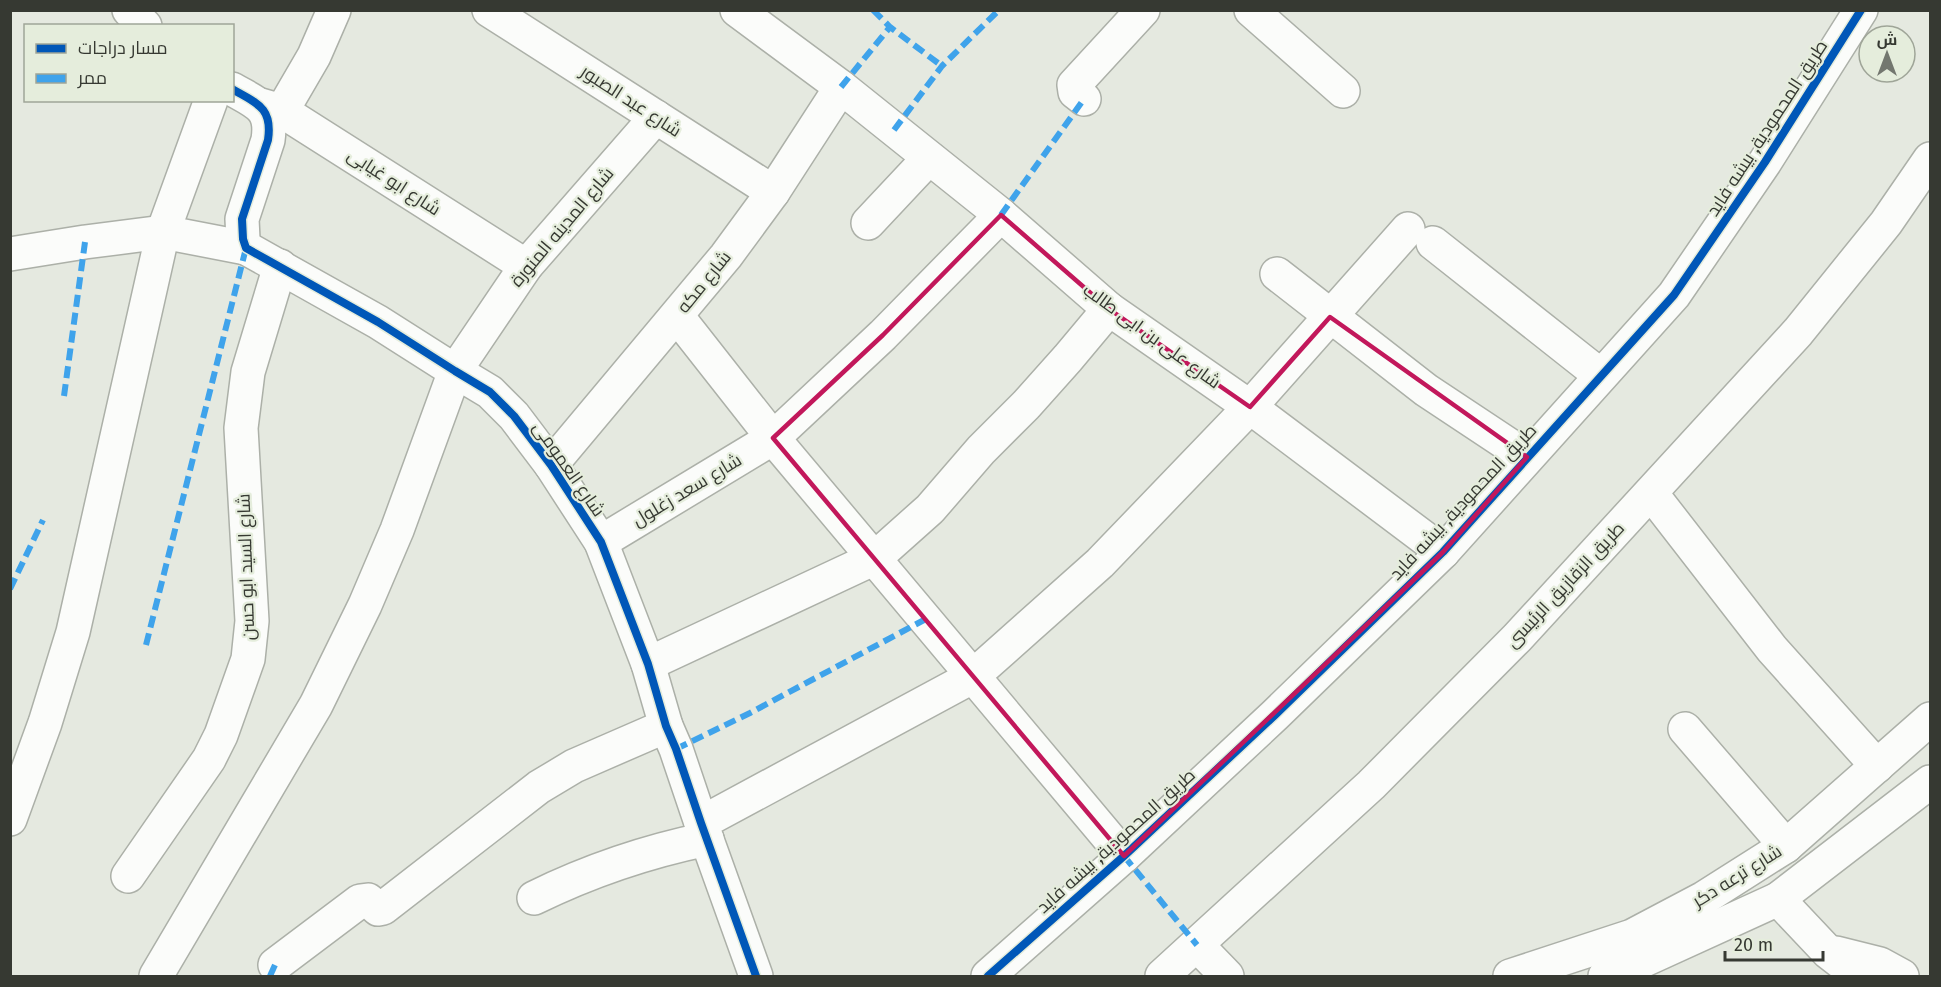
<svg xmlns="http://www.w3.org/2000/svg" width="1941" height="987" viewBox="0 0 1941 987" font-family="'Fira Sans',Cairo,sans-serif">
  <rect width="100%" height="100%" fill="#e5e9e0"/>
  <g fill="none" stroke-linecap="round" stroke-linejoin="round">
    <g stroke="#acb0a8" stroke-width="36">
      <g id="street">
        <path d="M129 10 145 26"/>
        <path d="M489 10 773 192"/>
        <path d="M737 10 841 87 1001 215 1109 309 1250 407 1443 552"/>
        <path d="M1251 10 1343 91"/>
        <path d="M232 89C256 103 273 107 268 140L242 219 243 239 246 248 378 322 455 371 490 392 514 416 551 465 601 542 648 664 666 726 676 749 701 823 756 976"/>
        <path d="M1084 99 1075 92 1074 85 1143 10"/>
        <path d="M261 105 282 111 526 266"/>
        <path d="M282 111 314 56 334 10"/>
        <path d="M868 223 929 158"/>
        <path d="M1433 243 1600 375"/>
        <path d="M10 254 85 242 163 232 246 248"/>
        <path d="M1277 274 1426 390 1527 457"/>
        <path d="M677 316 773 438 1124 856"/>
        <path d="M551 465 726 256 773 192 841 87"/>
        <path d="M1651 493 1772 649 1877 766"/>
        <path d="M601 542 773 438 883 335 1001 215"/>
        <path d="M648 664 875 558 930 509 981 450 1026 405 1068 358 1109 309"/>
        <path d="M1685 729 1786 846"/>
        <path d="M10 819 45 723 73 632 163 232 211 100"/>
        <path d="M701 823 972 677 1100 563 1250 407 1408 229"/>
        <path d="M128 876 209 759 221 735 248 659 252 621 241 428 248 372 280 266"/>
        <path d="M534 898C591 870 644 852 707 839"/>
        <path d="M1778 899 1828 952 1859 976"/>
        <path d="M1197 945 1227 976"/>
        <path d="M1836 953 1880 964 1902 976"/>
        <path d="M275 965 360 901 368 900 378 909 383 908 539 787 574 766 666 726"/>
        <path d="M156 976 316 705 365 605 397 530 455 371 526 266 656 117"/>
        <path d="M1162 976 1371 785 1517 638 1798 332 1886 223 1930 159"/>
        <path d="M1510 976 1632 936 1704 898 1786 846 1930 719"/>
        <path d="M1605 976 1627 968 1778 899 1930 782"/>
      </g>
    </g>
    <g stroke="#acb0a8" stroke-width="36">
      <path id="secondary" d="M988 976 1124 856 1275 715 1443 552 1674 295 1765 162 1861 10"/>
    </g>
    <use href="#street" stroke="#fbfcfa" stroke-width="33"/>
    <use href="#secondary" stroke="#fbfcfa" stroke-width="33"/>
    <g stroke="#3fa3eb" stroke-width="6" stroke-dasharray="12 6" stroke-linecap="butt">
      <path d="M873 10 890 27 942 66"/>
      <path d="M841 87 890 27"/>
      <path d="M894 130 942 66 999 10"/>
      <path d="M1001 215 1084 99"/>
      <path d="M64 396 85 242"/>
      <path d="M10 589 43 520"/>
      <path d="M146 645 246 248"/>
      <path d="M676 749 750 713 924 620"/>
      <path d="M1124 856 1197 945"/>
      <path d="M270 976 275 965"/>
    </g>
    <g stroke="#e5eddc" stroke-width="11">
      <g id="cycleway">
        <path d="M232 89C256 103 273 107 268 140L242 219 243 239 246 248 378 322 455 371 490 392 514 416 551 465 601 542 648 664 666 726 676 749 701 823 756 976"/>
        <path d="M988 976 1124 856 1275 715 1443 552 1674 295 1765 162 1861 10"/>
      </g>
    </g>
    <use href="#cycleway" stroke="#0057b8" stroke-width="8"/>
  </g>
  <path fill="none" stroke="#c2185b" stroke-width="4.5" stroke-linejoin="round" d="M1001 215 1109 309 1250 407 1330 317 1527 457 1443 552 1124 856 773 438 883 335Z"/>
  <g text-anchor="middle" stroke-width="4.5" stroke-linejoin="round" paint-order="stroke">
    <g font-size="18" fill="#363932" stroke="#e5eddc">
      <text transform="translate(631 101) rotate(33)" y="6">شارع عبد الصبور</text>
      <text transform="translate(1767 128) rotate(-57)" y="6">طريق المحمودية, بيشه فايد</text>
      <text transform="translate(394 182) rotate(33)" y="6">شارع ابو غيابى</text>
      <text transform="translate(562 227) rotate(-50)" y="6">شارع المدينه المنورة</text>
      <text transform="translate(704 282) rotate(-51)" y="6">شارع مكه</text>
      <text transform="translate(1152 336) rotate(36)" y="6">شارع على بن ابى طالب</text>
      <text transform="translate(569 469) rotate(55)" y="6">شارع العمومى</text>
      <text transform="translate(687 490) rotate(-31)" y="6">شارع سعد زغلول</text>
      <text transform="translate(1463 502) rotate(-47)" y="6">طريق المحمودية, بيشه فايد</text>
      <text transform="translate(246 567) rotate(-92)" y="6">شارع السيد ابو حسن</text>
      <text transform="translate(1565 585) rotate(-47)" y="6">طريق الزقازيق الرئيسى</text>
      <text transform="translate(1116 841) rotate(-42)" y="6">طريق المحمودية, بيشه فايد</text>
      <text transform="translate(1737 876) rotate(-32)" y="6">شارع ترعه دكر</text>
    </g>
  </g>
  <rect width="1941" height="987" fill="none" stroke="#363932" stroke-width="24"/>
  <rect x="24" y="24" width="210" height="78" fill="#e5eddc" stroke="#9fa598" stroke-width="1.5"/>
  <rect x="36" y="44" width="30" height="9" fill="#0057b8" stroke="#9fa598" stroke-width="1.5"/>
  <text x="78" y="54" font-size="18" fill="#363932">مسار دراجات</text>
  <rect x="36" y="74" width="30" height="9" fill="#3fa3eb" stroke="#9fa598" stroke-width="1.5"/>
  <text x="78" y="84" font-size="18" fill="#363932">ممر</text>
  <g transform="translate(1887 54)"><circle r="28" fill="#e5eddc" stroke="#9fa598" stroke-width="1.5"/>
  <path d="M0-4.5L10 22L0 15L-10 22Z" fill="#73776f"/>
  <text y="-9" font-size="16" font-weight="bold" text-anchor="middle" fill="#363932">ش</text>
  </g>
  <path d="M1725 951v9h98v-9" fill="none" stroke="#363932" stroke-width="3"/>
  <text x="1734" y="951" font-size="18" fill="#363932" stroke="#e5eddc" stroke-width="4.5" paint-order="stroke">20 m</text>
</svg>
